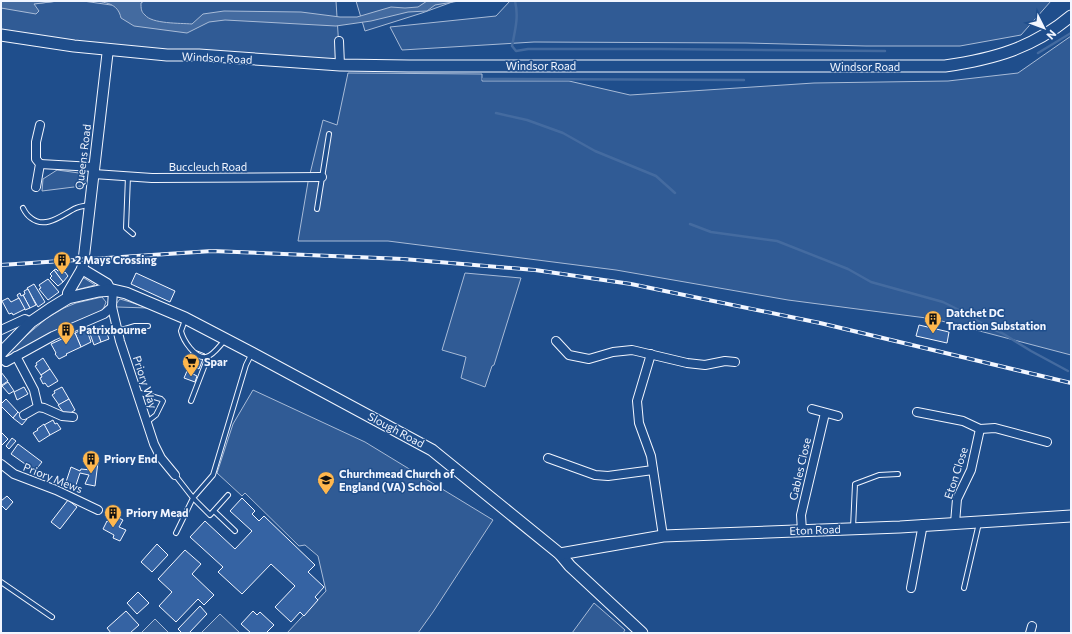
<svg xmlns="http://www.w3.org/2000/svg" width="1072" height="634" viewBox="0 0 1072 634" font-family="Commissioner,sans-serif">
  <rect width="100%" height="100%" fill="#1f4e8c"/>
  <g fill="#305b95" stroke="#a8bbd7">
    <path d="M58 1H83L111 5 131 1H336L340 65 1 35V8L13 9 33 4Z"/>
    <path d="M356 1H455L422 13 365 31Z"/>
    <path d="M510 1H1051L1021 35 960 46H866L746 43 534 42 402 50 390 27 496 16Z"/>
    <path d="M1071 36V355L934 319 788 300 616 270 388 241H298L308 182 323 120 337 125 348 73 482 74V81H569L630 95 814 83 948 81 1018 73Z"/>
    <path d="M57 170 79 173 85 180 82 186 42 191 43 179Z"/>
    <path d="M465 273 521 278 494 365 492 366 485 387 461 378 466 357 442 350Z"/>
    <path d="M82 278H84L95 285 76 290Z"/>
    <path d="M102 297 106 302 103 310 9 358 7 356 14 346 47 318 64 308 76 303Z"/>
    <path d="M120 299 130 302 148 308 117 307 116 304Z"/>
    <path d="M253 390 365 442 493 520 433 612 418 633H287L326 591 318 556 305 545 299 546 245 493 242 496 217 473 233 424Z"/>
    <path d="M594 603 625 630 623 633H572Z"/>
    <path d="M220 614 240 633H201Z"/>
    <path d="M155 619 169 633H141Z"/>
  </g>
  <g fill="#446ba0" stroke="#a8bbd7">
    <path d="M1 1H58L34 4 39 11 36 14 1 8Z"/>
    <path d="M92 1H144L141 3C141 8 141 12 145 15 152 24 180 23 192 24L203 14 224 11 301 12 340 17H357L391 7 405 8 418 7 427 1H459L435 5 427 11 408 12 371 21 336 26 225 20 209 22 187 33 134 26 121 18C118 3 105 2 92 1Z"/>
  </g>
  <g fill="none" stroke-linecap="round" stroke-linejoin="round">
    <g stroke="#446ba0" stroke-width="2.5">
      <path d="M515 1C519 17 515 30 512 46L516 51 528 49H660L885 51"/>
      <path d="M1038 53 1071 33"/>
      <path d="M483 79 744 80"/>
      <path d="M496 113 527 120 563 133 595 151 656 176 675 193"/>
      <path d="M690 224 711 232 777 241 848 269 871 282 943 302 967 314 988 327 1002 333 1031 351 1068 371"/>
    </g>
  </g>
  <g fill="#3563a3" stroke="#f2f6ff">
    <path d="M56 269 58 271 60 270 63 273 65 272 68 276 63 282 54 270Z"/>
    <path d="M54 270 63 282 58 286 50 278 52 276 50 274Z"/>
    <path d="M136 273 175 291 170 302 131 284Z"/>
    <path d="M48 279 59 292 48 300 39 289 41 288 39 285Z"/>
    <path d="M34 284 45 302 38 307 27 288Z"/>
    <path d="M28 289 36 305 30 308 23 295 25 294 24 291Z"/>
    <path d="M20 293 21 296 23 295 30 308 25 310 17 295Z"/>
    <path d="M8 298 11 302 19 298 25 309 13 315 12 313 9 314 2 301Z"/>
    <path d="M104 325 109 339 101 342 96 329Z"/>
    <path d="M919 325 949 332 947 343 916 336Z"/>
    <path d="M86 328 91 342 81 347 75 333Z"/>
    <path d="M96 329 101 342 94 345 89 331Z"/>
    <path d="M75 333 81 347 66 354 67 355 59 359 55 354 56 353 51 344Z"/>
    <path d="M192 349 205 354 199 369 196 367 193 374 188 372 190 365 187 363Z"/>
    <path d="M43 358 50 369 41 375 35 366 37 365 36 363Z"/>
    <path d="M50 369 58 381 48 387 45 383 43 384 40 378 42 377 41 375Z"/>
    <path d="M187 371 197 376 195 382 184 378Z"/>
    <path d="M1 372 8 381 2 385 1 384Z"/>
    <path d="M8 382 14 391 9 394 2 386Z"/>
    <path d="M24 387 28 394 17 400 14 392Z"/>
    <path d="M62 387 69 399 59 405 52 395 55 393 54 391Z"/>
    <path d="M6 399 18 412 13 418 1 406V404Z"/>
    <path d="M69 399 75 410 66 416 58 405Z"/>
    <path d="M18 412 27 419 22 425 13 418Z"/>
    <path d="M53 420 55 424 57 423 61 429 50 435 44 425Z"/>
    <path d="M44 424 50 435 39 442 33 433 38 430 37 429Z"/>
    <path d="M1 432 8 439 1 446Z"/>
    <path d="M12 438 16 441 9 449 6 446Z"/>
    <path d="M18 444 42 462 35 471 11 454Z"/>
    <path d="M92 461 98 462 95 486 85 484 89 475 80 473 75 488 65 485 71 467 80 471 81 469 91 470Z"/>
    <path d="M7 496 13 502 6 510 2 506 1 507V501Z"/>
    <path d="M242 498 255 511 252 514 259 521 264 516 315 565 308 572 324 587 315 597 318 600 304 616 300 612 291 622 275 607 295 586 271 564 242 594 218 572 223 567 190 537 205 521 235 549 252 531 230 511Z"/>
    <path d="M68 500 77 507 60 529 51 522Z"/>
    <path d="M115 516 123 520 119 527 126 530 120 541 113 538 114 535 103 529 107 521 111 523Z"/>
    <path d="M157 544 168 555 152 572 141 562Z"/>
    <path d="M185 550 201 564 192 574 214 595 204 605 198 599 176 622 159 606 172 592 158 579Z"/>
    <path d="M138 592 149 603 137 614 127 603Z"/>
    <path d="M200 606 207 614 189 633H182L178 629Z"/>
    <path d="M126 611 139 625 130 633H111L107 628Z"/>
    <path d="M253 611 257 615 260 612 274 625 266 633H251L241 624Z"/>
  </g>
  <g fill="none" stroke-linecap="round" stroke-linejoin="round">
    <g stroke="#f2f6ff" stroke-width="6">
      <g id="service">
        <path d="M128 176 126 228 133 234"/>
        <path d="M23 208C25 212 28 216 31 218 46 230 63 214 76 208 80 206 84 206 89 205"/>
        <path d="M317 209 329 134"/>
        <path d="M185 320 181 331C183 340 195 359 206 357 213 356 220 345 225 340"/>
        <path d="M118 331 135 326H148"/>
        <path d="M137 392 161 399 163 401 156 415 147 422"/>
        <path d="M191 401 208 357"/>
        <path d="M175 475 193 498 176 533"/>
        <path d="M228 495 210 515 193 498 213 475 246 365 252 353"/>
        <path d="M214 511 235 531"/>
        <path d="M853 528 855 484 879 475 898 474"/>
        <path d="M1 582 52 617"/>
        <path d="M964 588 979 523"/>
      </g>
    </g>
    <g stroke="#f2f6ff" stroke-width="10">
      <g id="minor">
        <path d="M339 41 340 65"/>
        <path d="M40 164 94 167"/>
        <path d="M94 174 152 178 322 177"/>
        <path d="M36 187 40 164 36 159V142L40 125"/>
        <path d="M113 290 112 307 120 341 154 444 161 458 175 475"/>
        <path d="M1 330 25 319 31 322"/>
        <path d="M556 341 569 355 589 359 613 352 632 350 687 363 705 365 725 361 735 362"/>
        <path d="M651 354 637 401 639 423 651 456 663 536"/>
        <path d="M16 356 34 390 38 407 24 415"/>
        <path d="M1 358 6 362 53 336 104 314 112 307"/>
        <path d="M38 407 44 408 62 416 73 417"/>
        <path d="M812 409 838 416"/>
        <path d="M917 412 963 421 980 429 995 428 1047 442"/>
        <path d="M548 458 595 475 608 476 653 470"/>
        <path d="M1 464 14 474 56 490 98 510"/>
        <path d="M955 523 957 499 971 470 980 429"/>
        <path d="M802 531 801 515 825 413"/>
        <path d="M911 588 923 524"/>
        <path d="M1030 633 1032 626"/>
      </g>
    </g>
    <g stroke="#f2f6ff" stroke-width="12">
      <g id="tertiary">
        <path d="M82 269 107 284 110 290"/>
        <path d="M68 298V293L82 269 83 265 108 49"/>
      </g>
    </g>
    <g stroke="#f2f6ff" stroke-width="13">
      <g id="secondary">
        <path d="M1 35 74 46 167 55H199L340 65 409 66H945C994 59 1033 48 1071 16"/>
        <path d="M1 353 31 322 50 309 68 298 99 291 113 290 126 293 185 318 252 353 432 450 560 554 570 566 642 633"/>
        <path d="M560 554 663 536 900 527 1071 516"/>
      </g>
    </g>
    <use href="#service" stroke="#1f4e8c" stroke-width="4"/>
    <use href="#minor" stroke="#1f4e8c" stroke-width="8"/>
    <use href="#tertiary" stroke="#1f4e8c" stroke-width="10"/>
    <use href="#secondary" stroke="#1f4e8c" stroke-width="11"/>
    <g stroke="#f2f6ff" stroke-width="4">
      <path id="rail" d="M1 265 212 251 403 259 535 270 631 284 820 323 1071 383"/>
    </g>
    <use href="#rail" stroke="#1f4e8c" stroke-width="2.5" stroke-dasharray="8" stroke-linecap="butt"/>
  </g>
  <defs>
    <g id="building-pin" transform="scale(0.9)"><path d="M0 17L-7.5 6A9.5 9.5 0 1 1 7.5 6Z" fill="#ffb74d" stroke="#1f4e8c"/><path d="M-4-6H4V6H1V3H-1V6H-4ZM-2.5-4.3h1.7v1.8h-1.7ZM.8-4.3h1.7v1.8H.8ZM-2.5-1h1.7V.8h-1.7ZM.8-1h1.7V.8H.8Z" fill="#111"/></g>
    <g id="supermarket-pin" transform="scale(0.9)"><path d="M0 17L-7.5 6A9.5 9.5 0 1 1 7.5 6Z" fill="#ffb74d" stroke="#1f4e8c"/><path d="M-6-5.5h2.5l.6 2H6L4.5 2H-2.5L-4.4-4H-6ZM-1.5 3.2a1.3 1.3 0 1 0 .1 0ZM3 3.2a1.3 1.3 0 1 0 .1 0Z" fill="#111"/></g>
    <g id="school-pin" transform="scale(0.9)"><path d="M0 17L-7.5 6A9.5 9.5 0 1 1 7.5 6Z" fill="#ffb74d" stroke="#1f4e8c"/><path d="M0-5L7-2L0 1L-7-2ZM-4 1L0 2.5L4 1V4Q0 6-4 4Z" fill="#111"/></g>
  </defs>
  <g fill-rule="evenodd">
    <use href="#building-pin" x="62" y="260"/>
    <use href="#building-pin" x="933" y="319"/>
    <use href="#building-pin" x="66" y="330"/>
    <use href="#supermarket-pin" x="191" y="362"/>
    <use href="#building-pin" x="91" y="459"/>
    <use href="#school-pin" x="326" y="480"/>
    <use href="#building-pin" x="113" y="513"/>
  </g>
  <g text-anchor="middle" stroke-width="3" stroke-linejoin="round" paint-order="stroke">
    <g font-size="11" fill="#f2f6ff" stroke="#1f4e8c">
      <text transform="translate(217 58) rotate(3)" y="4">Windsor Road</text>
      <text x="541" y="70">Windsor Road</text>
      <text x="865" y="71">Windsor Road</text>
      <text transform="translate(83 157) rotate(-83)" y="4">Queens Road</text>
      <text x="208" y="171">Buccleuch Road</text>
      <text transform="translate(145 382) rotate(72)" y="4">Priory Way</text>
      <text transform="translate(396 430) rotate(28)" y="4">Slough Road</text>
      <text transform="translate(800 469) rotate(-77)" y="4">Gables Close</text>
      <text transform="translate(956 473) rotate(-72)" y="4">Eton Close</text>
      <text transform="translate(53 478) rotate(22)" y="4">Priory Mews</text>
      <text transform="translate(815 530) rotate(-2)" y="4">Eton Road</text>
    </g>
    <g font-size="11" font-weight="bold" fill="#f2f6ff" stroke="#1f4e8c" text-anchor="start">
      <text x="75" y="264">2 Mays Crossing</text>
      <text x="946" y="317">Datchet DC<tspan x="946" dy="13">Traction Substation</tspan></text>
      <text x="79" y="334">Patrixbourne</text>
      <text x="204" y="366">Spar</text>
      <text x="104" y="463">Priory End</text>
      <text x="339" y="478">Churchmead Church of<tspan x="339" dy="13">England (VA) School</tspan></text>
      <text x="126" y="517">Priory Mead</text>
    </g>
  </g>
  <rect width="1072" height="634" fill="none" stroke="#f2f6ff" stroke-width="4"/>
  <g transform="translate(1044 28) rotate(132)" stroke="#1f4e8c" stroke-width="3" paint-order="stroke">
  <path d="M0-3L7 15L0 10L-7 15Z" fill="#f2f6ff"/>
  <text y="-6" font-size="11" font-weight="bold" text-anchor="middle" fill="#f2f6ff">N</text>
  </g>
</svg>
